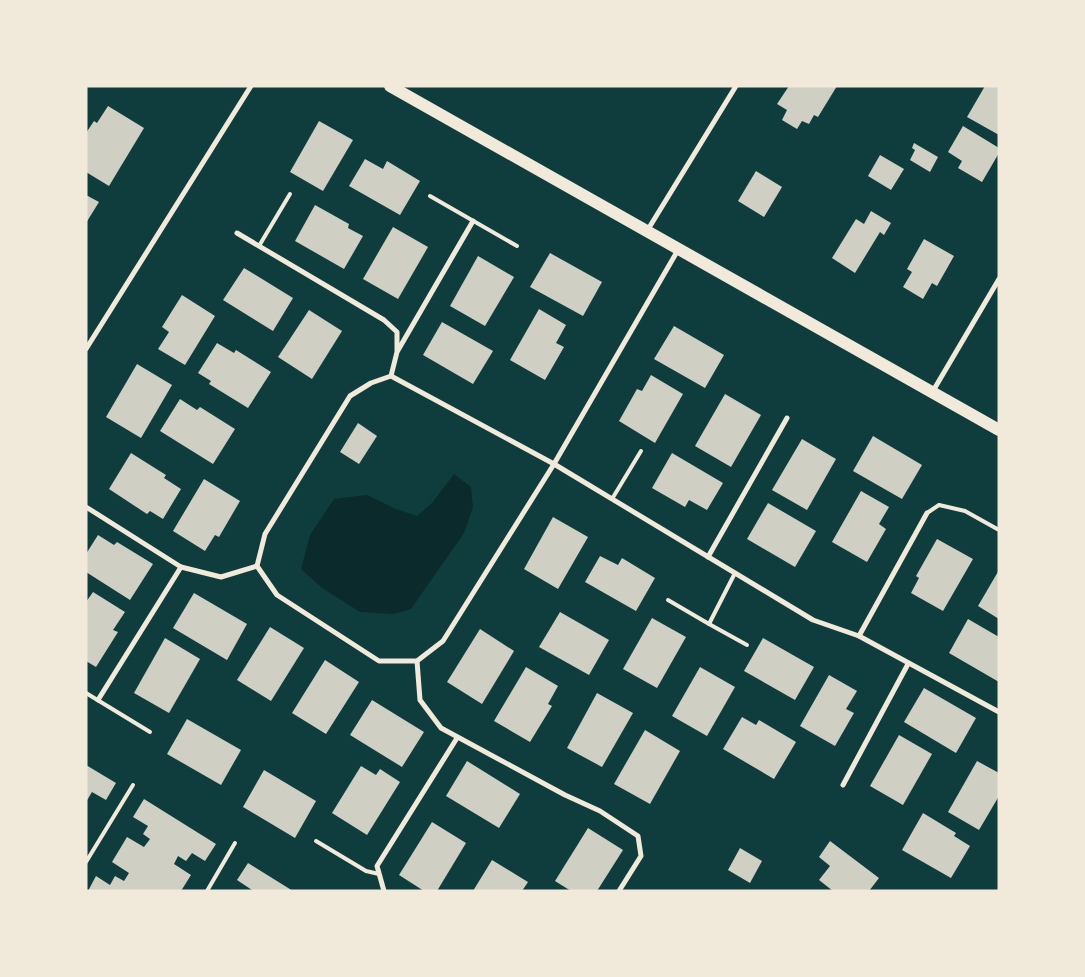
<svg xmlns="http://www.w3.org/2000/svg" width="1085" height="977" viewBox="0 0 1085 977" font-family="'DejaVu Sans',sans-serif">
  <rect width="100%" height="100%" fill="#0f3d3e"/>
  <path fill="#0a2a2b" d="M454 474 471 487 473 507 464 533 411 609 393 614 360 612 322 588 301 569 310 535 334 499 367 495 396 509 417 516 432 503Z"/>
  <g fill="#cfcfc3">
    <path d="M789 86H837L818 117 814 115 809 124 802 121 797 129 782 120 787 110 777 104Z"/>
    <path d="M985 86H999V135L967 117Z"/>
    <path d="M108 106 144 128 109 186 86 172V133L94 121 97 123Z"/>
    <path d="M319 121 353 140 323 191 290 172Z"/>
    <path d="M963 126 999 148V153L982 182 958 168 962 161 948 152Z"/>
    <path d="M914 143 938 157 930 172 910 160 915 150 912 148Z"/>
    <path d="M880 155 904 169 891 190 868 176Z"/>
    <path d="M365 159 383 169 387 161 420 181 400 215 349 186Z"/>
    <path d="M756 171 782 187 764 217 738 201Z"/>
    <path d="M86 195 99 202 86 223Z"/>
    <path d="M315 205 349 224 348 228 363 236 344 269 295 241Z"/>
    <path d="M871 211 891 223 884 235 880 232 855 273 832 258 856 219 864 224Z"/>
    <path d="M393 227 428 247 398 299 363 279Z"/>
    <path d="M924 239 954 256 937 286 932 283 923 299 903 287 912 272 907 269Z"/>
    <path d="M550 253 602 282 583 316 530 287Z"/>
    <path d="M478 256 514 277 485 326 450 306Z"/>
    <path d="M244 268 293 298 273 331 223 300Z"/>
    <path d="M182 295 215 316 185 365 158 349 169 332 162 327Z"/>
    <path d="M539 309 566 325 556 343 564 347 545 380 510 360Z"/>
    <path d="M309 310 342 331 312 379 278 357Z"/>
    <path d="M442 322 493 351 473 384 423 355Z"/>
    <path d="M674 326 724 355 705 388 654 359Z"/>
    <path d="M217 343 234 353 236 350 271 372 248 408 209 384 211 381 198 373Z"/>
    <path d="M137 364 172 385 141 438 106 417Z"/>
    <path d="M651 375 683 394 655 443 619 421 637 389 642 391Z"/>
    <path d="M725 394 761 415 731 467 695 446Z"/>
    <path d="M180 399 197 410 200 407 235 429 213 464 160 431Z"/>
    <path d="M358 423 377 436 359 464 340 452Z"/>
    <path d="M873 436 922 465 902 499 853 471Z"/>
    <path d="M802 439 836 459 807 510 772 490Z"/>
    <path d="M131 453 166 475 164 478 181 489 163 519 150 511 147 514 109 489Z"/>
    <path d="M672 453 723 483 707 510 689 500 685 507 652 488Z"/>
    <path d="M204 479 240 501 219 537 215 535 205 551 173 531Z"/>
    <path d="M861 491 889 507 879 524 886 529 867 562 832 542Z"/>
    <path d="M768 503 816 531 795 567 747 539Z"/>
    <path d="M553 517 588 537 558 589 524 569Z"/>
    <path d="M98 535 114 545 117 542 153 564 130 600 86 572V554Z"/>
    <path d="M937 539 973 559 943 611 911 593 919 578 916 576Z"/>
    <path d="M600 556 618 565 622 558 655 578 636 611 585 582Z"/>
    <path d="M999 570V619L978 606Z"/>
    <path d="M93 592 125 612 113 630 118 632 96 667 86 661V602Z"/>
    <path d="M194 593 247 624 227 660 173 628Z"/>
    <path d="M560 612 609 640 589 675 539 647Z"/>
    <path d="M652 618 686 637 657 688 623 669Z"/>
    <path d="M968 619 999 637V682L949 653Z"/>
    <path d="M270 627 304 648 271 701 237 680Z"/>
    <path d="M480 629 514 651 482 704 447 682Z"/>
    <path d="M165 638 200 659 169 713 134 693Z"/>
    <path d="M763 638 814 667 795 700 744 671Z"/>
    <path d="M325 660 359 682 326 734 292 713Z"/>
    <path d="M526 667 558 686 548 704 552 706 530 742 494 721Z"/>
    <path d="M700 667 735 687 707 736 672 716Z"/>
    <path d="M829 675 857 691 846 709 854 713 835 746 800 726Z"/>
    <path d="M924 688 976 718 956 753 904 722Z"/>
    <path d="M597 693 633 713 602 767 567 748Z"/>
    <path d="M372 700 424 732 402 767 350 735Z"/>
    <path d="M742 717 756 725 759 720 796 742 774 779 723 749Z"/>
    <path d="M187 719 241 750 221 785 167 754Z"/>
    <path d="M645 730 680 751 650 804 614 784Z"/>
    <path d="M899 735 932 754 903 805 870 786Z"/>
    <path d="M467 761 520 794 499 828 446 796Z"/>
    <path d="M977 761 999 773V796L979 830 948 812Z"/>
    <path d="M86 765 116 783 106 800 92 792 86 802Z"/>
    <path d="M361 766 376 775 380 769 400 782 367 835 332 813Z"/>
    <path d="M264 770 316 801 295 838 243 807Z"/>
    <path d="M144 799 216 844 205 861 192 853 186 861 178 856 174 864 191 875 181 891H88L96 876 110 885 115 876 124 881 129 873 112 862 127 837 144 847 150 839 143 834 148 826 133 817Z"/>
    <path d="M923 813 956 833 954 836 970 846 951 878 902 850Z"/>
    <path d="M432 822 466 843 437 891H424L399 875Z"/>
    <path d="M588 828 623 850 597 891H571L555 881Z"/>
    <path d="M830 841 879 878 869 891H833L819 880 830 866 819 857Z"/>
    <path d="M740 848 762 861 750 883 728 870Z"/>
    <path d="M492 860 528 882 522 891H473Z"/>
    <path d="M248 863 293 891H251L252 890 237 880Z"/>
  </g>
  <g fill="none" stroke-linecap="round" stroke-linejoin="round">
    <g stroke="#f1e9da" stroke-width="4">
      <path d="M430 196 517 246"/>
      <path d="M259 246 290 194"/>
      <path d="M612 499 641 451"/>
      <path d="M927 513 939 505 965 511 999 530"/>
      <path d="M668 600 709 624 735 573"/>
      <path d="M709 624 747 645"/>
      <path d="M86 693 150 732"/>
      <path d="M316 841 366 871 379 874"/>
      <path d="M86 862 133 785"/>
      <path d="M207 891 235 843"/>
    </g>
    <g stroke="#f1e9da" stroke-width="5">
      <path d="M473 221 397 352 391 376 554 464 813 620 859 636 999 712"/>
      <path d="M647 231 736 86"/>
      <path d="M237 233 384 320 397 332V350"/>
      <path d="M86 349 251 86"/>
      <path d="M391 376 371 383 350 396 265 534 257 566 277 595 379 661H417L443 641 554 464 678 250"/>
      <path d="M933 391 999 279"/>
      <path d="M86 507 181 567"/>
      <path d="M708 557 787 418"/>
      <path d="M859 636 927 513"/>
      <path d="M417 661 420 700 441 728 565 795 600 811 638 836 641 856 619 891"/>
      <path d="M98 700 181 567 221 577 257 566"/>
      <path d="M843 785 908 664"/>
      <path d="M384 891 377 866 457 738"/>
    </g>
    <path stroke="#f1e9da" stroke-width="12" d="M390 86 999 430"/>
  </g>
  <rect width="1085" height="977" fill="none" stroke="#f1e9da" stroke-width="175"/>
</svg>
